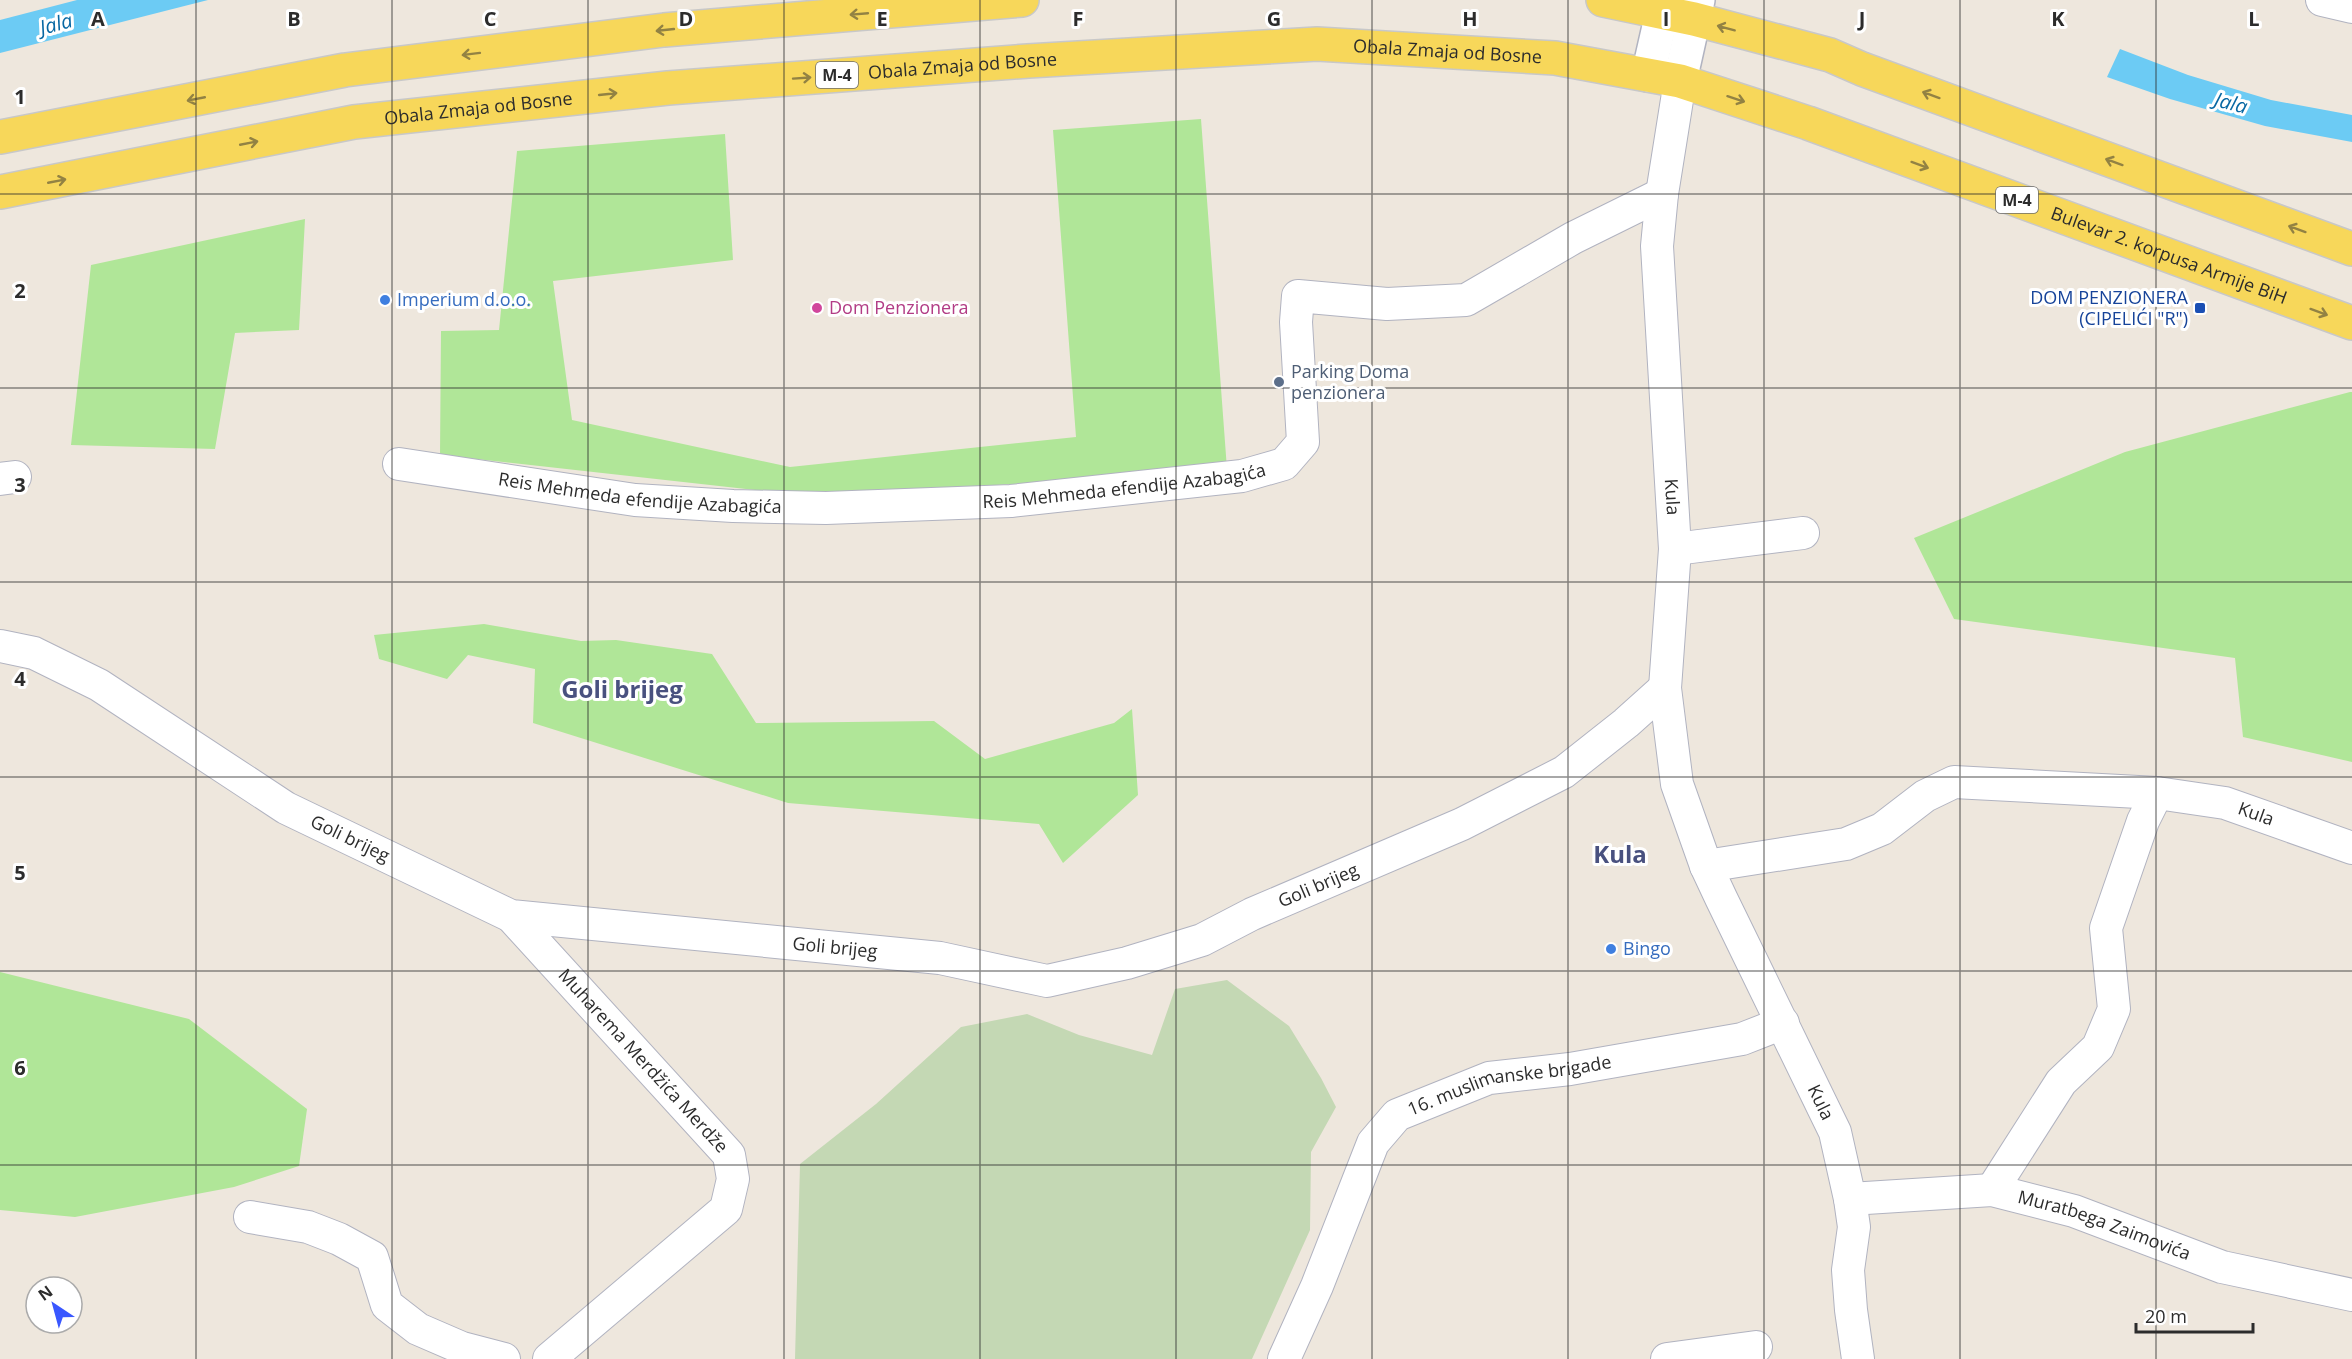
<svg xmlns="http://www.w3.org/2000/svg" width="2352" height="1359" viewBox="0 0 2352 1359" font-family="'Open Sans',sans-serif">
  <rect width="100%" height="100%" fill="#eee7dd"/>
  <g fill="#b0e698">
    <path d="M1201 119 1227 469 1080 480 808 496 440 455 441 331 499 330 517 151 725 134 733 260 553 281 572 420 790 467 1076 437 1053 130Z"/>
    <path d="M305 219 299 330 235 333 215 449 71 445 91 265Z"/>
    <path d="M2350 392H2352V762L2243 737 2235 658 1954 619 1914 538 2125 452Z"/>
    <path d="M484 624 581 641 616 640 712 654 756 723 934 721 985 759 1114 723 1132 709 1138 795 1063 863 1039 824 788 803 533 723 535 669 468 655 447 679 379 659 374 635Z"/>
    <path d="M0 972 189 1019 307 1109 299 1166 234 1187 75 1217 0 1210Z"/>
  </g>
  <path fill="#c4d8b4" d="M1227 980 1289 1026 1321 1078 1336 1107 1311 1152 1310 1230 1252 1359H795L800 1164 876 1104 961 1027 1027 1014 1079 1035 1152 1055 1175 989Z"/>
  <g fill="#6ccbf4">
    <path d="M77 0H208L0 53V20Z"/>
    <path d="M2120 49 2188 75 2271 100 2352 115V142L2265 126 2170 99 2107 77Z"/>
  </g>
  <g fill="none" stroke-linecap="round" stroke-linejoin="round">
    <g stroke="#b1b3c0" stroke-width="34">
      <g id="minor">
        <path d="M2322 0 2352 7"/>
        <path id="s1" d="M1680 81 1662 194 1657 246 1675 549 1665 688 1677 784 1706 866 1721 898 1835 1132 1850 1199 1854 1227 1848 1270 1851 1310 1858 1359"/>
        <path id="s2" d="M399 464 635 500 733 506 826 508 1011 501 1242 476 1284 464 1303 442 1296 322 1298 296 1387 304 1466 300 1573 238 1662 194"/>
        <path d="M0 479 15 477"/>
        <path d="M1675 549 1803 533"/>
        <path id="s3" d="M0 646 34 653 99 685 286 808 511 916 940 958 1047 981 1127 963 1202 940 1252 914 1462 824 1564 772 1626 723 1665 688"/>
        <path id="s4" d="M1706 866 1846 844 1882 829 1925 796 1954 782 2157 793 2225 803 2352 848"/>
        <path id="s5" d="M511 916 729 1155 733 1179 726 1209 549 1359"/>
        <path d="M1992 1190 2061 1082 2098 1047 2114 1009 2106 928 2143 821 2157 793"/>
        <path id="s6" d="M1850 1199 1992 1190 2074 1211 2222 1267 2352 1295"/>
        <path d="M250 1217 308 1227 339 1239 372 1257 387 1305 418 1329 462 1348 504 1359"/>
        <path id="s7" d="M1284 1359 1317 1286 1373 1143 1397 1115 1489 1078 1570 1069 1742 1039 1783 1023"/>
        <path d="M1667 1359 1756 1347"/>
      </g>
    </g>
    <g stroke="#b1b3c0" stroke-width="36">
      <g id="secondary">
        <path d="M1648 75 1665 0"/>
        <path d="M1680 81 1698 0"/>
      </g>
    </g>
    <g stroke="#c8c8c8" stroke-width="36">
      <g id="primary">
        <path d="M1603 0 1694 19 1830 55 1862 69 2352 249"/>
        <path d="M0 137 345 70 664 30 1022 0"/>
        <path id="s8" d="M0 192 354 122 668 88 1028 61 1317 44 1555 58 1680 81 1808 123 2352 323"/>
      </g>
    </g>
    <use href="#minor" stroke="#fff" stroke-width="32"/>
    <use href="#secondary" stroke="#fff" stroke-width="33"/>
    <use href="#primary" stroke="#f7d75a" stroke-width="33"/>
  </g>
  <defs><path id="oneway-shaft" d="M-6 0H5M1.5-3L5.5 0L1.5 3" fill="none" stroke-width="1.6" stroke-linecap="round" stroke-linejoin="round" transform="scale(1.5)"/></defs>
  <g stroke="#928243">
    <use href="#oneway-shaft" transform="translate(859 14) rotate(175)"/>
    <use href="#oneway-shaft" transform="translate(1726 28) rotate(-165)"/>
    <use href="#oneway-shaft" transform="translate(665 30) rotate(174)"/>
    <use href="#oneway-shaft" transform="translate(471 54) rotate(173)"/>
    <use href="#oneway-shaft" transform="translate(802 78) rotate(-4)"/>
    <use href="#oneway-shaft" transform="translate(608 94) rotate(-6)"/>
    <use href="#oneway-shaft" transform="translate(1931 95) rotate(-160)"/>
    <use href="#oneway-shaft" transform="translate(196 99) rotate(169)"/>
    <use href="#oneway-shaft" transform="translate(1736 99) rotate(18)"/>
    <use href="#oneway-shaft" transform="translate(249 143) rotate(-11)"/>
    <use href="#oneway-shaft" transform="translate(2114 162) rotate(-160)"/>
    <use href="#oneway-shaft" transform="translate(1920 165) rotate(20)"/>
    <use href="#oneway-shaft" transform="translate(57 181) rotate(-11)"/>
    <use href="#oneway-shaft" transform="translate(2297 229) rotate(-160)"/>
    <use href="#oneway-shaft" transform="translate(2319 312) rotate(20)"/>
  </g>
  <path fill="none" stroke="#2c2c2c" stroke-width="1.5" stroke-opacity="0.55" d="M196 0V1359M392 0V1359M588 0V1359M784 0V1359M980 0V1359M1176 0V1359M1372 0V1359M1568 0V1359M1764 0V1359M1960 0V1359M2156 0V1359M0 194H2352M0 388H2352M0 582H2352M0 777H2352M0 971H2352M0 1165H2352"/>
  <g fill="#3f7fe0" stroke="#fff" stroke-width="2">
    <circle cx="385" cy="300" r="6"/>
    <circle cx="1611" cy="949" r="6"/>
  </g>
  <circle fill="#d1479c" stroke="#fff" stroke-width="2" cx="817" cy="308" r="6"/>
  <rect fill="#1a4fb4" stroke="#fff" stroke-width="2" x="2194" y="302" width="12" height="12" rx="3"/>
  <circle fill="#5c6f8a" stroke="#fff" stroke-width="2" cx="1279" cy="382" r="6"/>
  <g text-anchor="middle" stroke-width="6" stroke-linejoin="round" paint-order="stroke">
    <g fill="#fff" stroke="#6b6b6b" stroke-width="1.5">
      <rect x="816" y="62" width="42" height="26" rx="4.5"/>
      <rect x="1996" y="187" width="42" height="26" rx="4.5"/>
    </g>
    <g font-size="16" font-weight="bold" fill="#2c2c2c">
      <text x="837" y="81">M-4</text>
      <text x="2017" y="206">M-4</text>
    </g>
    <g font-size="18" fill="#2c2c2c" stroke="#fff">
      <text dy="6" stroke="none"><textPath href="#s8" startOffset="1458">Obala Zmaja od Bosne</textPath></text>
      <text dy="6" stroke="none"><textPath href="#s8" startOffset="972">Obala Zmaja od Bosne</textPath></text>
      <text dy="6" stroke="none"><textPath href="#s8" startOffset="486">Obala Zmaja od Bosne</textPath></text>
      <text dy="6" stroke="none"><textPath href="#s8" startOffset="2212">Bulevar 2. korpusa Armije BiH</textPath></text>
      <text dy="6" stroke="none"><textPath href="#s2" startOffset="729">Reis Mehmeda efendije Azabagića</textPath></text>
      <text dy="6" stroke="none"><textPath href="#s2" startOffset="243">Reis Mehmeda efendije Azabagića</textPath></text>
      <text dy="6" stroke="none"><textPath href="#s1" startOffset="418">Kula</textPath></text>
      <text dy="6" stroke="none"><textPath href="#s4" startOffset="572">Kula</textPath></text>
      <text dy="6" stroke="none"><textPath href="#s3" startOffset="402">Goli brijeg</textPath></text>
      <text dy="6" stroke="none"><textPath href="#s3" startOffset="1410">Goli brijeg</textPath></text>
      <text dy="6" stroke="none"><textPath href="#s3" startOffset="906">Goli brijeg</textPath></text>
      <text dy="6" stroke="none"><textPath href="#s5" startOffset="196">Muharema Merdžića Merdže</textPath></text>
      <text dy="6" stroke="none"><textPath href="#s7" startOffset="388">16. muslimanske brigade</textPath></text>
      <text dy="6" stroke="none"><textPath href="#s1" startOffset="1056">Kula</textPath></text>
      <text dy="6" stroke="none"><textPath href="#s6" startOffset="260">Muratbega Zaimovića</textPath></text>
    </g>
    <g font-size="18" fill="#164399" stroke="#fff" text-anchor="end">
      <text x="2188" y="304">DOM PENZIONERA<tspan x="2188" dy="21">(CIPELIĆI "R")</tspan></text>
    </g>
    <g font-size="18" fill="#366cbe" stroke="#fff" text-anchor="start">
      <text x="397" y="306">Imperium d.o.o.</text>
      <text x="1623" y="955">Bingo</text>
    </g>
    <g font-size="18" fill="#b23c85" stroke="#fff" text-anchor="start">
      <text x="829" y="314">Dom Penzionera</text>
    </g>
    <g font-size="18" fill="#4e5e75" stroke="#fff" text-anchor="start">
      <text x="1291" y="378">Parking Doma<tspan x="1291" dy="21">penzionera</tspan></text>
    </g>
    <g font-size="20" font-style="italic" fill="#0868a3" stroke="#fff">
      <text transform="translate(56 24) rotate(-15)" y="7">Jala</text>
      <text transform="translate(2231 103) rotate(15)" y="7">Jala</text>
    </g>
    <g font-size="24" font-weight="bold" fill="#49517f" stroke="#fff">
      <text x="622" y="698">Goli brijeg</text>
      <text x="1620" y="863">Kula</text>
    </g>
  </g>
  <g font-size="20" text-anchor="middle" font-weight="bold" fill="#2c2c2c" stroke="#fff" stroke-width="6" stroke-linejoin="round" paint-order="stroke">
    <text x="98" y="26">A</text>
    <text x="294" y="26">B</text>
    <text x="490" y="26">C</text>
    <text x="686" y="26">D</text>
    <text x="882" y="26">E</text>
    <text x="1078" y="26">F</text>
    <text x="1274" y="26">G</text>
    <text x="1470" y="26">H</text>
    <text x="1666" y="26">I</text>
    <text x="1862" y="26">J</text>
    <text x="2058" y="26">K</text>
    <text x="2254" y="26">L</text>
    <text x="20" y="104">1</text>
    <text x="20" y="298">2</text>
    <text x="20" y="492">3</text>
    <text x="20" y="686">4</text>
    <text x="20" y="880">5</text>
    <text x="20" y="1075">6</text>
  </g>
  <g transform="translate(54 1305) rotate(324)"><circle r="28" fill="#ffffff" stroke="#ababab" stroke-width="1.5"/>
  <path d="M0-4.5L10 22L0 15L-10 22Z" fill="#3957ff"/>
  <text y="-9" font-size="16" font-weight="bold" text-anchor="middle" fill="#2c2c2c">N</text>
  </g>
  <path d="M2136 1323v9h117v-9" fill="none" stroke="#2c2c2c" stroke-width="3"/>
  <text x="2145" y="1323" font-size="18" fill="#2c2c2c" stroke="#ffffff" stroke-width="4.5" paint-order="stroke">20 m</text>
</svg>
